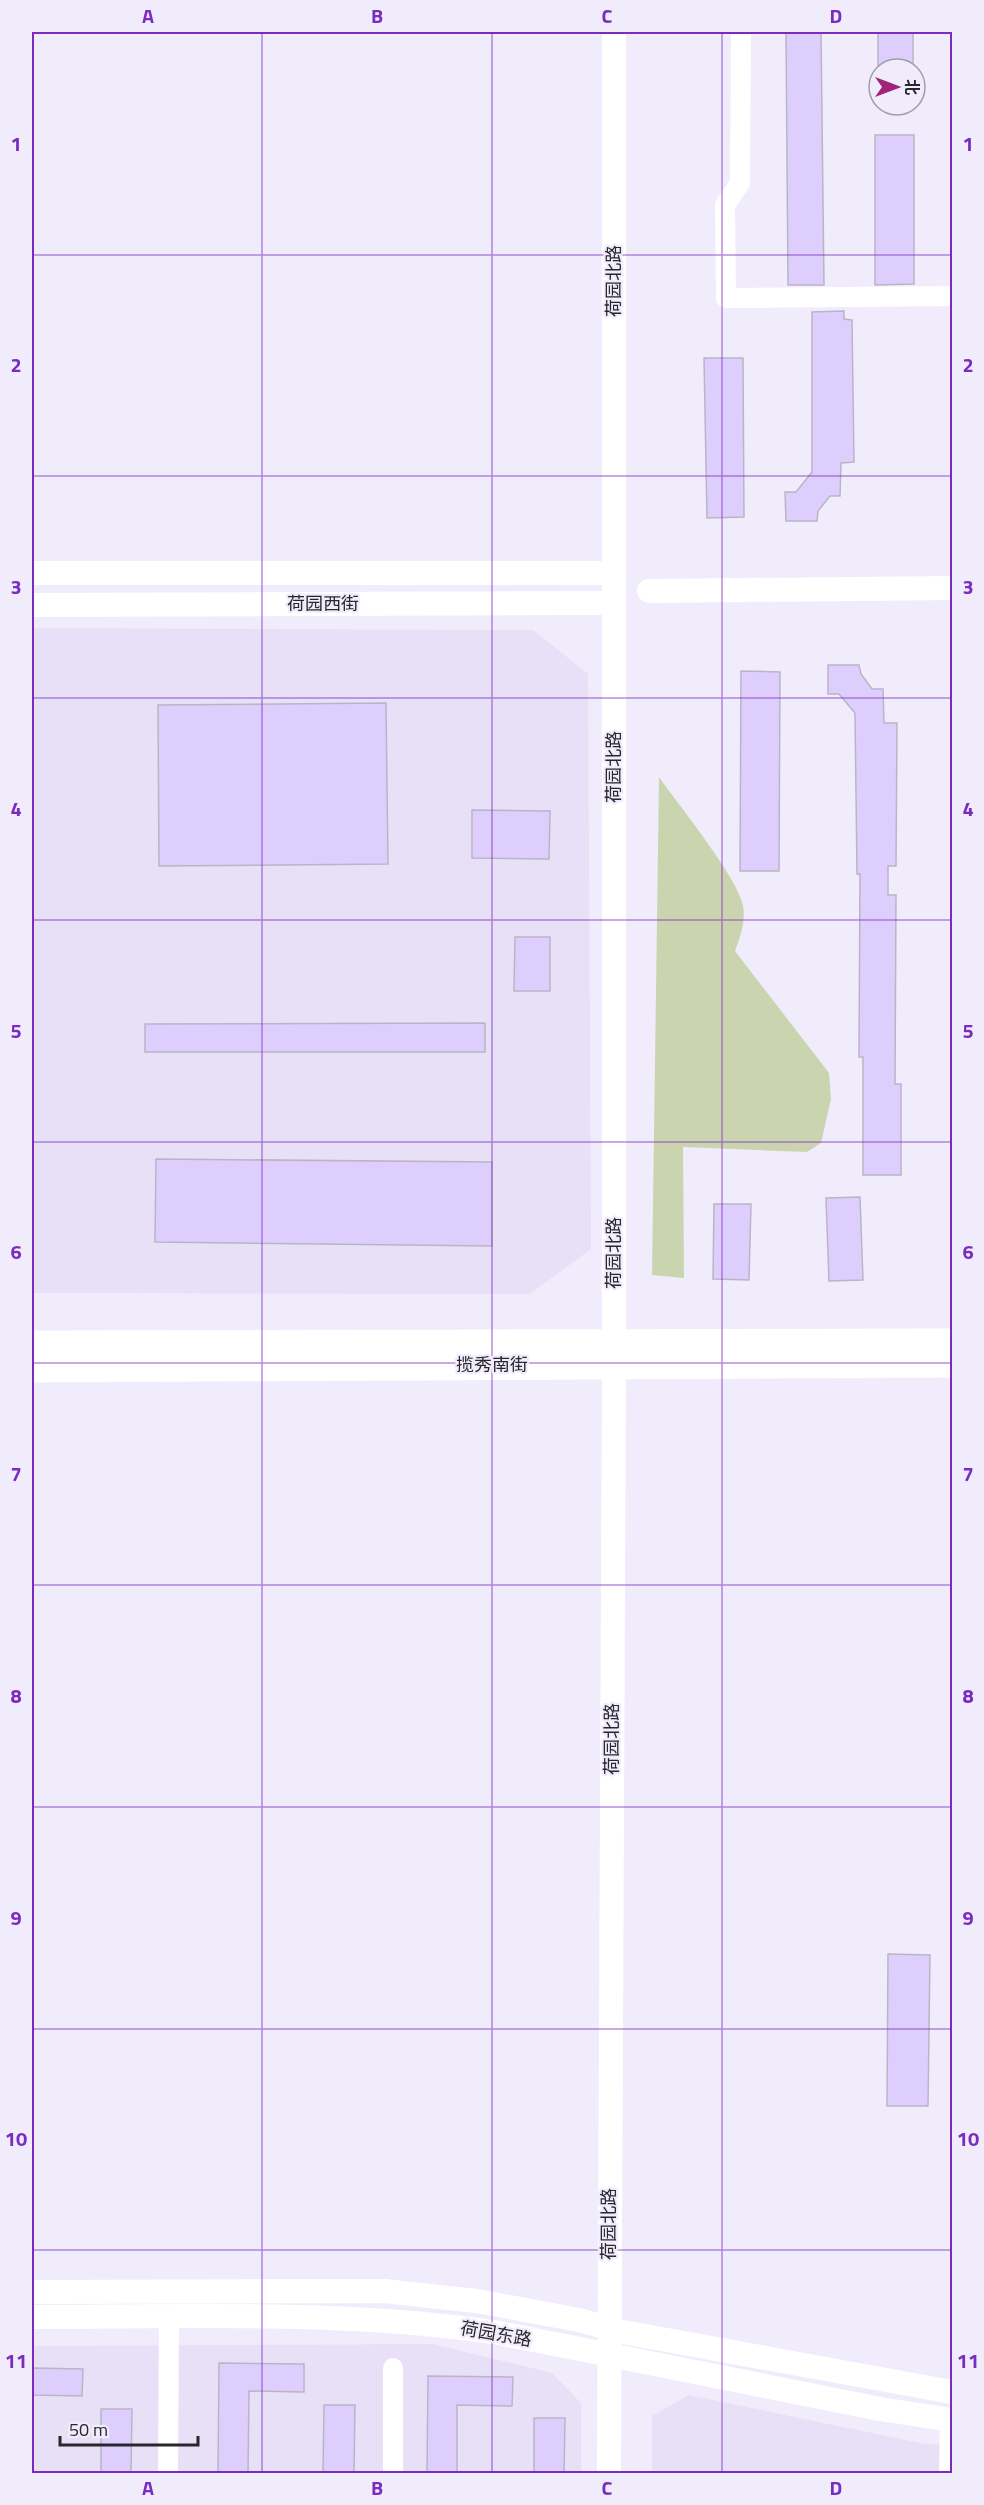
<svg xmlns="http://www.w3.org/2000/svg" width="984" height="2505" viewBox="0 0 984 2505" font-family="'Titillium Web','Noto Sans SC',sans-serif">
  <rect width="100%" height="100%" fill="#f1ecfc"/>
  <g fill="#e7e0f6">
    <path d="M32 628 533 630 588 674 591 1249 530 1294 32 1293Z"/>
    <path d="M432 2344 552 2373 581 2403V2473H32V2346Z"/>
    <path d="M689 2395 925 2444 952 2445V2473H652V2416Z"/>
  </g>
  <path fill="#cad5af" d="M659 777C677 803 739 879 743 906 746 920 740 938 735 951L829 1073 831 1099 821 1143 807 1152 683 1147 684 1278 652 1275Z"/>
  <g fill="#decefe" stroke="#bab5c4" stroke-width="1.5">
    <path d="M786 32H821L824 285H788Z"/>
    <rect x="878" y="32" width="35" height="37"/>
    <path d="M875 135H914V284L875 285Z"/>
    <path d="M844 311V319L852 320 854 462 841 463 840 496H830L818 511 817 521H786L785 492H796L812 472V312Z"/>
    <path d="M704 358H743L744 517 707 518Z"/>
    <path d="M828 665H859L861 674 872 689H883L884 723H897L896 866H888V895H896L895 1084H901V1175H863V1057H859L860 874H857L855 713 839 694H828Z"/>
    <path d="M741 671 780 672 779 871H740Z"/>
    <path d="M386 703 388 864 159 866 158 705Z"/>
    <path d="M472 810 550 811 549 859 472 858Z"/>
    <path d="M515 937H550V991H514Z"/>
    <path d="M485 1023V1052H145V1024Z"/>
    <path d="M156 1159 492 1162V1246L155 1242Z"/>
    <path d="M860 1197 863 1280 829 1281 826 1198Z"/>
    <path d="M714 1204H751L749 1280 713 1279Z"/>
    <path d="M888 1954 930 1955 928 2106H887Z"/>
    <path d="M219 2363 304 2364V2392L249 2391 248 2474H218Z"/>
    <path d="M32 2368 83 2369 82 2396 32 2395Z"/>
    <path d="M428 2376 513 2377 512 2406 457 2405V2474H427Z"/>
    <path d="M324 2405H355L354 2474H323Z"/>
    <path d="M101 2409H132L131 2474H101Z"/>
    <path d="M534 2418H565L564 2474H534Z"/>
  </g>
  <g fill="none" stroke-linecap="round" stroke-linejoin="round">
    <g stroke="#fff" stroke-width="20">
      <path d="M741 32 740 183 725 205 726 298 952 296"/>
      <path d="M393 2368V2474"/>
      <path d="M168 2474 169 2317"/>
      <path d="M949 2474 950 2420"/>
    </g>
    <g stroke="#fff" stroke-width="24">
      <path d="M32 573H614"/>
      <path d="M649 591 952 588"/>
      <path d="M32 605 614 603"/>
      <path d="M32 2292 384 2291 477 2301 579 2320 623 2332 952 2392"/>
      <path d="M32 2317C187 2317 345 2310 499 2333L880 2409 952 2420"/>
      <path d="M609 2474 614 1365V32"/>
    </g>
    <g stroke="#fff" stroke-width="27">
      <path d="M32 1344 952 1342"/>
      <path d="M32 1369 952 1364"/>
    </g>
  </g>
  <path fill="none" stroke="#7b2cbf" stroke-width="1.5" stroke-opacity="0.55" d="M262 32V2474M492 32V2474M722 32V2474M32 255H952M32 476H952M32 698H952M32 920H952M32 1142H952M32 1363H952M32 1585H952M32 1807H952M32 2029H952M32 2250H952"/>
  <g text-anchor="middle" stroke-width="4.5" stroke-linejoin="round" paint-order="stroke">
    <g font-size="18" fill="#28272c" stroke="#f1ecfc">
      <text transform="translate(614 281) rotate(-90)" y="6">荷园北路</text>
      <text x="323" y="610">荷园西街</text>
      <text transform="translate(614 767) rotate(-90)" y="6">荷园北路</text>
      <text transform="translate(614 1253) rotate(-90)" y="6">荷园北路</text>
      <text x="492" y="1371">揽秀南街</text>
      <text transform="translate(612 1739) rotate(-90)" y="6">荷园北路</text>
      <text transform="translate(609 2224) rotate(-90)" y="6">荷园北路</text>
      <text transform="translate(496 2334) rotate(10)" y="6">荷园东路</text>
    </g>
  </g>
  <rect width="984" height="2505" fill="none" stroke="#f1ecfc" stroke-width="66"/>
  <g transform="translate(897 87) rotate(90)"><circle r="28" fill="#f1ecfc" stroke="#a19da9" stroke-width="1.5"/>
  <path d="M0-4.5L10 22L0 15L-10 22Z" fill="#a02377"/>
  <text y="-9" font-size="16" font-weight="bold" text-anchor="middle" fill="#28272c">北</text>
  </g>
  <path d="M60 2436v9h138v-9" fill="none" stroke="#28272c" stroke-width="3"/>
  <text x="69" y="2436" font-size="18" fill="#28272c" stroke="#f1ecfc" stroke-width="4.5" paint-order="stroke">50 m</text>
  <rect x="33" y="33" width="918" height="2439" fill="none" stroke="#7b2cbf" stroke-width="2"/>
  <g font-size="20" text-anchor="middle" font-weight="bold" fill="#7b2cbf">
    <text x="148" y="23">A</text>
    <text x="377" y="23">B</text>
    <text x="607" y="23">C</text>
    <text x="836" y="23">D</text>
    <text x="16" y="151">1</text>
    <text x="968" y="151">1</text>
    <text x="16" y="372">2</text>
    <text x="968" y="372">2</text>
    <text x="16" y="594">3</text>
    <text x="968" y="594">3</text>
    <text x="16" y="816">4</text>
    <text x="968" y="816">4</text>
    <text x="16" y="1038">5</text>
    <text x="968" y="1038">5</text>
    <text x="16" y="1259">6</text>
    <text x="968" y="1259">6</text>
    <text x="16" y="1481">7</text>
    <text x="968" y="1481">7</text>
    <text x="16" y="1703">8</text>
    <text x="968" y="1703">8</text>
    <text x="16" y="1925">9</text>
    <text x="968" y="1925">9</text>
    <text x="16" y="2146">10</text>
    <text x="968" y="2146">10</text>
    <text x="16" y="2368">11</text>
    <text x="968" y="2368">11</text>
    <text x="148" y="2495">A</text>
    <text x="377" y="2495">B</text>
    <text x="607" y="2495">C</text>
    <text x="836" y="2495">D</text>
  </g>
</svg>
